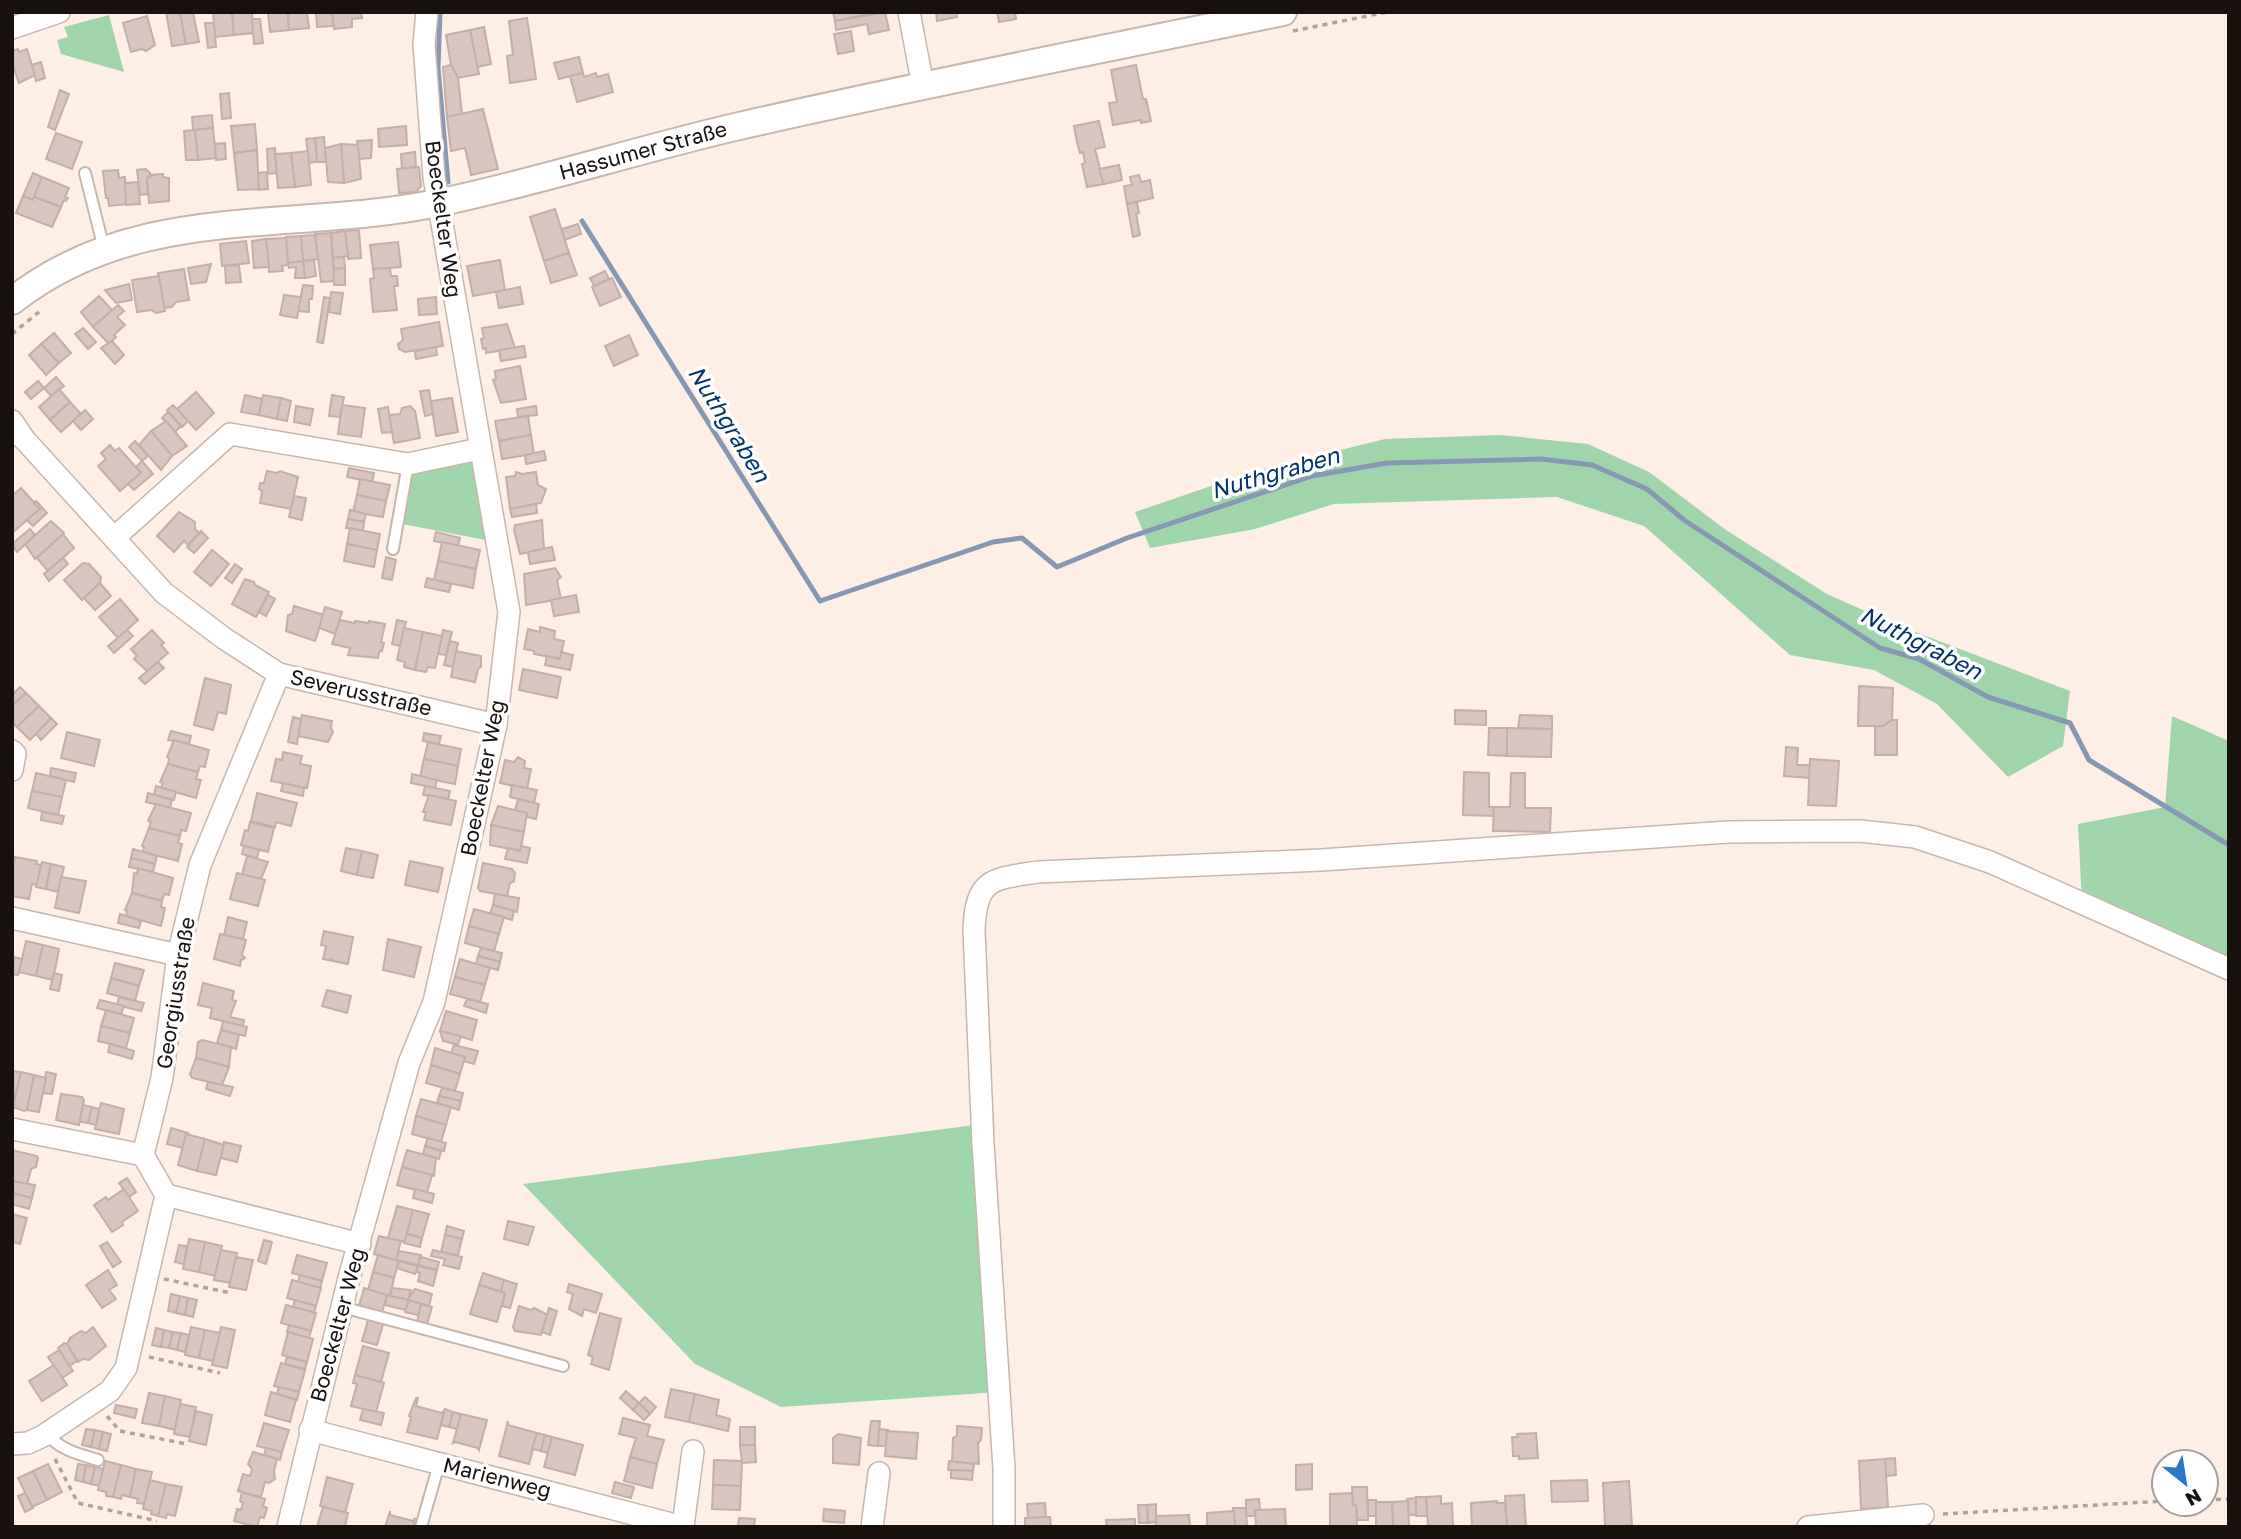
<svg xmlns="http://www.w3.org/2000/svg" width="2241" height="1539" viewBox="0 0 2241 1539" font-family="'Golos Text',sans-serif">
  <rect width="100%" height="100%" fill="#feefe6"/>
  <g fill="#a0d5ab">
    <path d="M109 15 124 72 61 54 57 40 68 37 64 27Z"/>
    <path d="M1501 435 1588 444 1649 472 1726 530 1827 594 1892 623 2070 691 2063 746 2008 777 1937 704 1874 670 1790 655 1644 526 1557 497 1334 504 1255 529 1150 548 1135 512 1252 472 1385 439Z"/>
    <path d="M479 449 496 542 397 523 408 464Z"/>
    <path d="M2172 716 2229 741V969L2082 903 2078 824 2165 807Z"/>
    <path d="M982 1124 999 1392 781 1407 695 1364 523 1184Z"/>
  </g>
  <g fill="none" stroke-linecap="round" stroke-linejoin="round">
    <g stroke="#8698b3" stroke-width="5">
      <path d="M440 12 438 68 448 182"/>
      <path d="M582 221 820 601 993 542 1022 538 1057 567 1127 538 1312 476 1387 463 1541 459 1592 465 1647 489 1684 520 1880 648 1919 659 1988 697 2070 723 2089 760 2229 845"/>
    </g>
  </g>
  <g fill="#dac4c0" stroke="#c3aea9" stroke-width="2">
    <path d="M166 12H180L186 44 172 46Z"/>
    <path d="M180 12H193L199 42 186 44Z"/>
    <path d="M213 12H232L234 35 215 37Z"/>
    <path d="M232 12H252L253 33 234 35Z"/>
    <path d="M268 12H288L289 30 270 32Z"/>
    <path d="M288 12H307L309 28 289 30Z"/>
    <path d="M316 12H332L334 26 317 27Z"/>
    <path d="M332 12H361L362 18 352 19V27L334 29Z"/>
    <path d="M833 12H881L835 21Z"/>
    <path d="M885 12 889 30 869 34 867 24 836 30 835 21Z"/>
    <path d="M936 12H956L957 17 937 21Z"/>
    <path d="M997 12H1015L1016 19 999 22Z"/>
    <path d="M147 16 155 45 146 51 142 49 131 52 123 23Z"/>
    <path d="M527 18 536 79 510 83 507 56 513 55 509 21Z"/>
    <path d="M252 19H260L263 43 254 44Z"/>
    <path d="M205 23H214L216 47 208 48Z"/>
    <path d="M484 27 491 64 477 67 470 30Z"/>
    <path d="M470 30 479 74 458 78 451 65 446 35Z"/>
    <path d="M851 31 854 51 838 54 834 34Z"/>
    <path d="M18 49 19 52 27 49 35 75 19 83 12 63V51Z"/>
    <path d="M579 57 583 73 559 79 554 63Z"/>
    <path d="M41 62 45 78 36 81 32 65Z"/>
    <path d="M451 65 458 78 462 114 447 117 443 67Z"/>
    <path d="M1136 65 1143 99H1146L1151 121 1141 123V120L1113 125 1109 103 1117 102 1111 70Z"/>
    <path d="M583 73 584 77 596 73 597 77 608 74 613 92 577 102 570 76Z"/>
    <path d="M60 90 69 94 55 130 48 127Z"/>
    <path d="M229 93 231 118 222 119 220 94Z"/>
    <path d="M483 109 498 169 471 175 465 148 451 151 447 117Z"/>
    <path d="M212 115 213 128 193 130 192 117Z"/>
    <path d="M1099 121 1105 147 1095 149 1104 184 1087 187 1082 164 1085 163 1083 152 1080 153 1077 142 1074 126Z"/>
    <path d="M255 124 257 150 234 153 231 126Z"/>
    <path d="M406 126 407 145 379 147 378 129Z"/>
    <path d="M213 128 216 158 198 160 195 130Z"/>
    <path d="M195 130 198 160H186L184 131Z"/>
    <path d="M56 133 82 142 72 169 46 159Z"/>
    <path d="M324 137 326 162H317L315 138Z"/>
    <path d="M315 138 317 162 309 163 306 139Z"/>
    <path d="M372 140 371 158 359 159 357 141Z"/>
    <path d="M225 143 226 159 216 160 215 144Z"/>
    <path d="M341 144 358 145 361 179 344 183Z"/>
    <path d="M341 144 344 183 328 182 325 148Z"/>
    <path d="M275 148 277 173 268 174 267 149Z"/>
    <path d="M257 150 259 189 238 190 234 153Z"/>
    <path d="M308 151 311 185 295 187 291 153Z"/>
    <path d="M415 152 416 167 402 169 401 154Z"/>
    <path d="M291 153 295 187 278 188 275 154Z"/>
    <path d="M1119 165 1122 180 1104 184 1099 169Z"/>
    <path d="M419 167 421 186 416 192 399 193 397 169Z"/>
    <path d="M146 169 150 173 151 177 147 178 148 194 140 195 137 170Z"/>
    <path d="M118 170 119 178 125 177 127 204 109 206 108 198H106L103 171Z"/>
    <path d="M267 172 268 189 257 190 259 189 258 173Z"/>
    <path d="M33 173 42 177 33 200 23 196Z"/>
    <path d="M163 174V177L169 178V201L149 203 147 178 151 177 150 175Z"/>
    <path d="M1139 175 1141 182 1150 180 1153 198 1127 204 1124 186 1132 185 1130 177Z"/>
    <path d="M42 177 69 188 65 197 68 198 66 201 64 200 61 207 34 197Z"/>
    <path d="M138 182 140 204 126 205 125 183Z"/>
    <path d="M23 196 33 200 34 197 61 207 52 227 16 213Z"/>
    <path d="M1137 202 1139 213 1136 214 1140 235 1133 237 1127 204Z"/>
    <path d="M555 209 569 253 544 261 530 217Z"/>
    <path d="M578 224 581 234 565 240 562 229Z"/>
    <path d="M359 230 361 258 348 259 345 231Z"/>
    <path d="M345 231 348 256 333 258 331 233Z"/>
    <path d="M331 233 334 281 321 282 315 234Z"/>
    <path d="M315 235 318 259 303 261 301 236Z"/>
    <path d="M301 236 303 261 288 263 286 237Z"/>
    <path d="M286 238 288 265 282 266 283 271 269 272 266 239Z"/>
    <path d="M266 239 269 267 254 268 252 241Z"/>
    <path d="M246 241 249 263 222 266 220 244Z"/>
    <path d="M398 242 401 267 373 269 370 245Z"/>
    <path d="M569 253 577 275 551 283 544 261Z"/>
    <path d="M344 257 345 268 334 269 333 258Z"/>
    <path d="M314 260 316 276 305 278 303 261Z"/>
    <path d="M500 260 505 290 473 296 467 266Z"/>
    <path d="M303 261 305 278H295L296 267 289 268 288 263Z"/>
    <path d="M211 264 206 282 191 284 188 268Z"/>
    <path d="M239 265 241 282 226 283 225 266Z"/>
    <path d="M345 268V285H334V269Z"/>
    <path d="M390 268 391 276H397L398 286H394L397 310 373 312 370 279 374 278 373 269Z"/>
    <path d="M184 269 189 300 176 302 172 307 164 308 158 273Z"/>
    <path d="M605 271 609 279 594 286 590 278Z"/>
    <path d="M159 276 165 311 156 313 151 310 137 312 132 280Z"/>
    <path d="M612 278 621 297 600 306 592 287Z"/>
    <path d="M129 284 132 300 116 303 105 290Z"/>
    <path d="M303 285 313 286 312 299H309V312L298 311Z"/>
    <path d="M520 287 523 304 499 308 496 292Z"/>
    <path d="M331 292 343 293 340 314 329 312Z"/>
    <path d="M284 295 301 297 297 318 280 315Z"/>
    <path d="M99 296 112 310 93 327 81 312Z"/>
    <path d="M324 297 330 298 323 343 317 342Z"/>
    <path d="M436 297 437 314 419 315 418 299Z"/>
    <path d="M118 305 124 311 117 317 125 325 114 335 116 337 109 344 93 327Z"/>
    <path d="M439 322 443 346 405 352 399 349 398 344 403 340 401 329Z"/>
    <path d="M507 324 515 348 486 353V348L483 349 481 339 484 338 482 328Z"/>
    <path d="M83 328 96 342 88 349 75 334Z"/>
    <path d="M54 333 71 353 59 363 41 344Z"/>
    <path d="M629 335 638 355 614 366 605 346Z"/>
    <path d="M112 341 124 355 115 364 101 348Z"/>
    <path d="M41 344 59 363 46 375 29 355Z"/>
    <path d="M524 346 526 357 501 361 499 350Z"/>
    <path d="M436 347 437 355 416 359 415 351Z"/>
    <path d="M520 366 526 399 501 403 493 380 496 379 495 371Z"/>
    <path d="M56 377 64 386 51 396 44 388Z"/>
    <path d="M38 381 44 388 31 399 25 392Z"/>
    <path d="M59 389 70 402 50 420 39 407Z"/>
    <path d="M429 390 433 414 425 416 420 391Z"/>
    <path d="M196 392 214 413 196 430 177 409Z"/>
    <path d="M245 395 262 399 259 415 241 412Z"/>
    <path d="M263 395 281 398 277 419 259 415Z"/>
    <path d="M332 395 344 397 340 417 329 416Z"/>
    <path d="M281 398 291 401 287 421 277 419Z"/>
    <path d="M452 398 458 432 436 436 431 401Z"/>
    <path d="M70 402 81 414 61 432 50 420Z"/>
    <path d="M173 405 188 421 182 427 167 410Z"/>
    <path d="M342 405 365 408 361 437 338 434Z"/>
    <path d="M296 406 313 409 310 425 294 422Z"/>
    <path d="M410 406 415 411 420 438 394 443 389 415 400 414 402 408Z"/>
    <path d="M536 406 537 415 518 417 517 409Z"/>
    <path d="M388 407 392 432 382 433 378 409Z"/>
    <path d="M85 410 93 419 81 430 73 421Z"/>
    <path d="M168 412 181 426 175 432 162 418Z"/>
    <path d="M528 416 531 435 499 441 495 421Z"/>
    <path d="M166 421 187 446 172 456 151 431Z"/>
    <path d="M151 431 172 456 161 470 139 445Z"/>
    <path d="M531 435 534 454 502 459 499 441Z"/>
    <path d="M135 441 148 456 142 461 129 447Z"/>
    <path d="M110 445 115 451 119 448 141 473 120 491 98 466 106 459 101 453Z"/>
    <path d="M544 451 546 460 526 464 525 455Z"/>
    <path d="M142 461 153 474 134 490 128 484 141 473 136 467Z"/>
    <path d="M349 468 374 473 372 482 347 477Z"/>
    <path d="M267 471 277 473 280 471 298 477 291 509 260 503 262 491 259 489 260 483H264Z"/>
    <path d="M516 472 522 474 536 472 538 485 546 489 541 503 510 509 506 477 515 476Z"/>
    <path d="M360 479 390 485 386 501 357 495Z"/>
    <path d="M21 488 40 509 12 533V496Z"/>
    <path d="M357 495 386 501 383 517 353 512Z"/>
    <path d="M294 496 306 498 302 520 289 517Z"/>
    <path d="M36 501 47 513 33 526 27 520 40 509 34 503Z"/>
    <path d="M536 504 537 513 512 517 510 509Z"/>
    <path d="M350 510 366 514 364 522 348 519Z"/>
    <path d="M179 512 195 522V529L199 533 188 545 184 541 174 552 157 536Z"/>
    <path d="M348 519 364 522 363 531 346 528Z"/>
    <path d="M542 520 544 549 520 554 514 530 515 525Z"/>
    <path d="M51 521 64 533 35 559 25 544Z"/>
    <path d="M350 528 380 534 377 550 347 544Z"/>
    <path d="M30 529 35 535 17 552 12 544Z"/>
    <path d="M201 531 208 538 194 553 187 547Z"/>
    <path d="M436 532 460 538 458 546 434 541Z"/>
    <path d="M63 534 74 548 48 571 37 558Z"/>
    <path d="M442 542 480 550 476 569 438 561Z"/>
    <path d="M347 544 377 550 374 567 344 561Z"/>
    <path d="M552 547 555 560 530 564 528 552Z"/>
    <path d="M212 550 229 564 211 586 194 572Z"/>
    <path d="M386 557 396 560 392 580 382 578Z"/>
    <path d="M63 558 68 564 49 581 44 574Z"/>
    <path d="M438 561 476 569 473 588 434 580Z"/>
    <path d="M83 563 89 564 101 577 100 583 82 600 64 580Z"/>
    <path d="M235 564 242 569 232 583 225 578Z"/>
    <path d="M555 568 561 577 557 580 561 599 526 605 524 574Z"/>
    <path d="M427 578 451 584 449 592 425 587Z"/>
    <path d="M245 579 254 582 255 585 269 592 256 617 232 604Z"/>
    <path d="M100 583 111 596 95 610 84 598Z"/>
    <path d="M268 595 275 599 266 616 259 612Z"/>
    <path d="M576 595 579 612 554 616 551 600Z"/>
    <path d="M120 599 138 620 118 638 99 617Z"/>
    <path d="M294 606 324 615 315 641 286 631 288 615 292 614Z"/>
    <path d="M325 607 342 612 335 634 319 628Z"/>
    <path d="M340 620 355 623V621L369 623V621L385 624 381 642 384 643 382 651 380 650 378 658 348 655 350 648 332 644Z"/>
    <path d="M397 620 406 622 400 646 392 644Z"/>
    <path d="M540 627 555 631 554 639 564 641 560 659 534 654V651L524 649 528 629 540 632Z"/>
    <path d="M404 628 423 632 415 670 404 667 405 662 397 660Z"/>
    <path d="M127 630 133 636 114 653 108 646Z"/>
    <path d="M152 630 164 643 161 645 168 653 147 671 134 659 137 656 131 649Z"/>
    <path d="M443 630 452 632 446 655 438 654Z"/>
    <path d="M423 632 442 636 435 668 428 667 426 672 415 670Z"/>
    <path d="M450 641 458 643 453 667 444 665Z"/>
    <path d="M456 651 481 656V667L478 669 475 682 451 677Z"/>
    <path d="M561 652 573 655 570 670 545 665 547 656 560 659Z"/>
    <path d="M158 662 164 668 145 684 139 678Z"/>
    <path d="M523 669 561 677 557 698 519 690Z"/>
    <path d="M205 678 231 685 226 714 218 712 213 730 194 725Z"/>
    <path d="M1859 686 1893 688 1892 720 1883 726H1858Z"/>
    <path d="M20 687 26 693 12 706V695Z"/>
    <path d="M26 693 39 706 17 727 12 723V706Z"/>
    <path d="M39 706 51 718 30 740 17 727Z"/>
    <path d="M1455 710 1486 711V725L1455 724Z"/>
    <path d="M302 715 332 721 331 728 333 732 328 742 298 736Z"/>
    <path d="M1520 715 1552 716V729L1518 728Z"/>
    <path d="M293 717 301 719 297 744 288 742Z"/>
    <path d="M51 718 57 724 41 740 36 734Z"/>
    <path d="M1892 720H1897V755H1875V726H1883Z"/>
    <path d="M1489 728H1507V756L1488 755Z"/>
    <path d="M1507 728 1552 729 1551 757 1507 756Z"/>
    <path d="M171 731 191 736 189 744 168 740Z"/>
    <path d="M67 732 100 740 94 766 61 758Z"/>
    <path d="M424 733 441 736 439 744 423 741Z"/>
    <path d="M174 740 209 750 205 767 200 766 198 772 168 764 169 758 167 757Z"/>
    <path d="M428 742 461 749 458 766 424 759Z"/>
    <path d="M1786 747 1798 748 1797 765H1810L1809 778 1784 776Z"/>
    <path d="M283 752 302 756 300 764 311 766 307 788 271 781 276 759 282 760Z"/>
    <path d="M518 757 525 761 524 768 531 769 527 789 500 783 505 760 514 762Z"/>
    <path d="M424 759 458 766 455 784 420 777Z"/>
    <path d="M1810 759 1839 761 1836 806 1808 805Z"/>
    <path d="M168 764 198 772 196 779 201 780 196 798 161 788 163 783 160 782Z"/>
    <path d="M51 768 76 773 74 782 50 776Z"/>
    <path d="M1464 772 1489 773V807H1494L1493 816 1463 815Z"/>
    <path d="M36 773 66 780 62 797 32 791Z"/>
    <path d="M1511 773H1525V808H1551L1550 832 1493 831 1494 807H1510Z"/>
    <path d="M412 774 437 780 435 788 411 783Z"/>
    <path d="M283 783 304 788 303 796 281 791Z"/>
    <path d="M512 785 537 790 534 803 510 797Z"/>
    <path d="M156 786 176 792 174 800 154 795Z"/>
    <path d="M425 786 450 791 448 799 423 795Z"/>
    <path d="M32 791 62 797 58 815 28 808Z"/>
    <path d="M148 793 172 800 170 808 146 802Z"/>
    <path d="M257 793 297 803 291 826 276 822 275 827 251 821Z"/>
    <path d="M429 795 456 801 451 825 424 820 426 812H423Z"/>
    <path d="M518 799 539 804 536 819 527 817V813L515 810Z"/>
    <path d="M156 804 191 813 186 831 181 830 180 836 149 828 151 822 148 821Z"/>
    <path d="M498 806 527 813 524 832 491 825Z"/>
    <path d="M42 812 64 816 62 824 41 820Z"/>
    <path d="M250 822 274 828 268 852 241 845 245 830 248 831Z"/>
    <path d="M491 825 524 832 520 851 490 845Z"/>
    <path d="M149 828 180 836 178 843 182 844 178 861 143 852 144 847 142 846Z"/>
    <path d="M244 846 259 850 257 858 242 854Z"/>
    <path d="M521 846 530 848 527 863 505 859 508 848 520 851Z"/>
    <path d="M346 848 362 851 357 875 341 871Z"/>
    <path d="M133 849 157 856 155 864 131 858Z"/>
    <path d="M362 851 378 855 373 878 357 875Z"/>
    <path d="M247 856 268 862 261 879 242 874Z"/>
    <path d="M15 857 37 861 36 864 41 865 37 885 32 884 29 899 12 896V868Z"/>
    <path d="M131 858 155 864 153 872 129 867Z"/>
    <path d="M410 861 443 868 438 892 405 885Z"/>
    <path d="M42 862 51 864 46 889 36 887Z"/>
    <path d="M483 863 512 869 515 873 514 881 510 883 507 896 480 891 478 888Z"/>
    <path d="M51 864 64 867 58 892 46 889Z"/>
    <path d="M138 868 173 878 169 895 164 894 162 901 132 893 134 873 137 874Z"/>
    <path d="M237 873 265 880 258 906 230 899Z"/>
    <path d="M61 877 86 881 79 913 55 908Z"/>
    <path d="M132 893 162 901 161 907 165 908 161 926 126 916 127 911 125 910Z"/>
    <path d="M495 894 519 898 517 912 493 905Z"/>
    <path d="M493 905 514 911 512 920 490 913Z"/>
    <path d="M474 909 504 917 499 934 469 926Z"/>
    <path d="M120 914 141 921 139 928 118 923Z"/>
    <path d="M228 917 247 922 243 939 224 935Z"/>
    <path d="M469 926 499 934 494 951 465 943Z"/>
    <path d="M324 931 353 937 348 964 333 961 331 958 333 961 323 959 326 946 321 945Z"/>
    <path d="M220 934 246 940 242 955 245 958 241 960 240 966 214 959Z"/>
    <path d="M388 939 421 947 414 977 383 970Z"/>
    <path d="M26 941 43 945 36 976 19 972Z"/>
    <path d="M43 945 59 949 53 980 36 976Z"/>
    <path d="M481 948 502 953 500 962 478 956Z"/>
    <path d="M478 956 500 962 498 970 476 964Z"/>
    <path d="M14 957 22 959 18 975 12 974Z"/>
    <path d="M460 959 490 968 485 985 455 977Z"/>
    <path d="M115 963 144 970 139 986 111 978Z"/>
    <path d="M54 973 62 975 59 991 50 989Z"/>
    <path d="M455 977 485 985 480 1002 450 994Z"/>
    <path d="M111 978 139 986 135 1001 107 993Z"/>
    <path d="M203 983 234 991 232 1000 236 1001 230 1017 244 1020 243 1026 210 1018 212 1008 198 1005Z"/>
    <path d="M327 990 351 996 347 1013 322 1006Z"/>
    <path d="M119 997 144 1003 141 1011 117 1005Z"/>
    <path d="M467 999 488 1004 486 1013 464 1006Z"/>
    <path d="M100 1000 124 1006 121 1014 97 1008Z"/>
    <path d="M106 1010 134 1018 130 1033 101 1026Z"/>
    <path d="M446 1011 477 1020 472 1040 440 1031Z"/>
    <path d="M223 1021 247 1027 245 1036 221 1030Z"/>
    <path d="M101 1026 130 1033 126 1048 98 1041Z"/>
    <path d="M221 1030 239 1035 236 1049 217 1043Z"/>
    <path d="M440 1031 461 1036 458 1045 443 1041Z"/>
    <path d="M202 1040 231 1047 229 1067 196 1058 198 1042Z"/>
    <path d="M110 1044 134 1051 132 1059 108 1052Z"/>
    <path d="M454 1045 478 1051 474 1064 464 1061 465 1057 451 1053Z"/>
    <path d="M435 1048 465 1057 460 1074 431 1065Z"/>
    <path d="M196 1058 229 1067 222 1085 192 1078 190 1074Z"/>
    <path d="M431 1065 460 1074 455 1091 426 1083Z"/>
    <path d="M12 1071 21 1072 13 1107H12Z"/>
    <path d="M21 1072 34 1075 27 1110 24 1111 13 1107Z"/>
    <path d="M46 1072 56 1074 52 1094 43 1093Z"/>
    <path d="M34 1075 46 1078 39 1112 27 1110Z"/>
    <path d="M208 1082 233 1087 230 1096 206 1089Z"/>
    <path d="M442 1088 463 1093 461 1101 439 1096Z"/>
    <path d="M61 1094 82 1097 84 1100 79 1125 56 1120Z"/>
    <path d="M439 1096 461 1101 459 1110 437 1103Z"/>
    <path d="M421 1099 451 1107 446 1125 416 1116Z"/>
    <path d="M101 1103 124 1109 119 1134 95 1129Z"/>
    <path d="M83 1105 92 1107 88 1123 80 1122Z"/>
    <path d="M92 1107 99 1109 96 1125 88 1123Z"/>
    <path d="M416 1116 446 1125 441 1142 412 1134Z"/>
    <path d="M171 1128 188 1133 183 1148 167 1144Z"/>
    <path d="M186 1134 205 1139 197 1171 178 1165Z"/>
    <path d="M428 1138 446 1143 444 1151 425 1146Z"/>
    <path d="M205 1139 224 1145 216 1175 197 1171Z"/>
    <path d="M224 1142 241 1146 237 1162 221 1158Z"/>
    <path d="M425 1146 441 1151 439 1159 423 1154Z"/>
    <path d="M12 1150 37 1156 38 1158 36 1167 31 1169 27 1185 12 1181Z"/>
    <path d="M407 1150 436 1158 434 1176 402 1167Z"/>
    <path d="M402 1167 432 1175 427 1193 397 1185Z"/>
    <path d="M127 1178 136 1192 129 1197 119 1183Z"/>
    <path d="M12 1181 35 1185 32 1198 12 1193Z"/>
    <path d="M124 1189 138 1211 122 1222 123 1225 112 1232 94 1205 106 1197 108 1200Z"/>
    <path d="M415 1189 434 1194 432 1203 413 1198Z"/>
    <path d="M12 1193 32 1198 29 1209 12 1204Z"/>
    <path d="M397 1206 413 1210 405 1242 388 1238Z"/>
    <path d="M413 1210 429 1214 422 1238 407 1234Z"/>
    <path d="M12 1214 27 1218 20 1244 12 1242Z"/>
    <path d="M508 1221 534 1227 528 1245 504 1239Z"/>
    <path d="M447 1226 464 1231 462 1239 445 1235Z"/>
    <path d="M407 1234 422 1238 420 1247 404 1243Z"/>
    <path d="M445 1235 462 1239 458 1255 441 1252Z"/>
    <path d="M379 1236 401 1241 396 1260 374 1254Z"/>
    <path d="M189 1239 205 1242 199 1272 183 1269Z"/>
    <path d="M264 1240 272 1242 266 1264 258 1261Z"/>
    <path d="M107 1242 121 1262 113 1267 100 1246Z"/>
    <path d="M205 1242 222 1246 215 1276 199 1272Z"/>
    <path d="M179 1245 187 1246 184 1264 175 1262Z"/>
    <path d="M221 1250 237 1253 231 1283 214 1280Z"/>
    <path d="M433 1250 462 1257 459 1269 443 1265 445 1259 431 1256Z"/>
    <path d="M399 1251 421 1255 418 1265 396 1260Z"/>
    <path d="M297 1255 327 1263 322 1281 292 1273Z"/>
    <path d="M378 1255 399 1261 394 1278 373 1272Z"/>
    <path d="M236 1257 253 1260 246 1290 229 1287Z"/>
    <path d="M421 1257 439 1262 437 1270 418 1265Z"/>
    <path d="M399 1261 418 1266 415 1274 397 1268Z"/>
    <path d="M418 1266 437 1270 433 1286 418 1281 420 1273 416 1272Z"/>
    <path d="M108 1270 117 1285 109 1290 116 1299 102 1308 86 1285Z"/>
    <path d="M373 1272 394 1278 390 1296 368 1290Z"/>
    <path d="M483 1273 504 1280 501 1292 479 1285Z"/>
    <path d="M300 1275 322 1281 320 1288 298 1282Z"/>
    <path d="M292 1280 321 1288 316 1306 287 1298Z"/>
    <path d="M504 1280 517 1284 510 1308 502 1306 505 1293 501 1292Z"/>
    <path d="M569 1284 602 1294 596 1313 584 1309 582 1316 569 1309 573 1294 567 1292Z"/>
    <path d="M479 1285 505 1293 497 1322 470 1314Z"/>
    <path d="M364 1288 387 1295 382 1312 359 1306Z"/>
    <path d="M392 1288 411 1290 408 1300 390 1296Z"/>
    <path d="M415 1289 432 1294 429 1306 408 1300Z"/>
    <path d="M171 1294 180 1296 176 1313 168 1311Z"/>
    <path d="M387 1295 409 1300 406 1310 385 1305Z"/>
    <path d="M180 1296 188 1298 185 1315 176 1313Z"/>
    <path d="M188 1298 197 1300 193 1317 185 1315Z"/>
    <path d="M295 1300 316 1306 314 1313 293 1307Z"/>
    <path d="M409 1300 421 1304 418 1315 405 1312Z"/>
    <path d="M421 1304 432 1307 427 1324 417 1322Z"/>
    <path d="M286 1305 316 1313 311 1331 281 1323Z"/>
    <path d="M519 1306 531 1310 534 1308 548 1315 541 1335 515 1331 513 1327Z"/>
    <path d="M549 1308 557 1311 550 1335 542 1332Z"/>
    <path d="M600 1313 621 1319 609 1370 591 1364 593 1357 588 1355Z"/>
    <path d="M369 1317 384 1321 377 1345 362 1341Z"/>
    <path d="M289 1325 311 1331 309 1338 287 1332Z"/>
    <path d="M93 1327 106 1346 89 1360 83 1359 78 1362 67 1344 70 1338 81 1331 86 1333Z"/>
    <path d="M191 1327 205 1330 199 1358 185 1355Z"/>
    <path d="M221 1327 235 1330 227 1368 212 1365Z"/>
    <path d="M156 1328 164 1330 161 1347 152 1345Z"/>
    <path d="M164 1330 173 1332 169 1348 161 1347Z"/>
    <path d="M205 1330 220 1333 213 1361 199 1358Z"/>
    <path d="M173 1332 181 1333 177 1350 169 1348Z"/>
    <path d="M288 1332 313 1339 307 1362 282 1355Z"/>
    <path d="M181 1333 189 1335 185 1352 177 1350Z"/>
    <path d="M64 1343 67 1344 77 1361 69 1366 58 1348Z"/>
    <path d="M363 1346 389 1353 381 1382 384 1383 355 1375Z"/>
    <path d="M59 1350 73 1371 62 1378 48 1357Z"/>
    <path d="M287 1357 307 1362 305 1369 285 1364Z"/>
    <path d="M281 1363 305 1370 299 1392 274 1386Z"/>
    <path d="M54 1365 67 1385 42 1401 29 1381Z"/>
    <path d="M355 1375 384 1383 376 1412 351 1406 357 1384 353 1383Z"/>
    <path d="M279 1387 299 1392 297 1400 277 1394Z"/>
    <path d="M671 1389 695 1394 689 1422 665 1417Z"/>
    <path d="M626 1391 639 1403 633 1410 620 1398Z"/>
    <path d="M271 1392 296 1400 290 1422 265 1415Z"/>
    <path d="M149 1393 165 1396 159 1426 142 1423Z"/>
    <path d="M695 1394 719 1400 716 1415 730 1419 728 1431 689 1422Z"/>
    <path d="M165 1396 181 1400 175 1430 159 1426Z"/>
    <path d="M645 1397 656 1407 650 1414 639 1403Z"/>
    <path d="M416 1398H418L416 1406 442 1413 445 1409 437 1439 407 1432 411 1417 409 1416Z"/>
    <path d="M639 1403 650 1414 644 1420 633 1410Z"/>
    <path d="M180 1404 196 1407 190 1437 174 1434Z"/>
    <path d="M116 1405 137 1409 135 1418 114 1413Z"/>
    <path d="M363 1409 384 1413 381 1425 360 1420Z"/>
    <path d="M445 1409 453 1412 449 1427 441 1425Z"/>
    <path d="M196 1411 212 1415 206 1445 189 1441Z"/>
    <path d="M453 1412 461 1414 457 1429 449 1427Z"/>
    <path d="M461 1414 487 1420 479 1450 478 1448 455 1442 453 1443Z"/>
    <path d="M623 1418 650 1425 647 1436 664 1440 657 1464 630 1457 636 1438 619 1434Z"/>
    <path d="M508 1421V1425L537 1433 529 1464 499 1456Z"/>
    <path d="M871 1421H880L878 1446 868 1445Z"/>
    <path d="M264 1423 289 1430 282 1452 257 1446Z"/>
    <path d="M957 1426 982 1428 981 1440 978 1443 979 1464 952 1462 953 1438 957 1436Z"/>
    <rect x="740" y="1427" width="15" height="18"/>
    <path d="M86 1429 95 1430 91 1447 82 1445Z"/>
    <path d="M879 1429 888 1430 886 1446H878Z"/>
    <path d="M95 1430 103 1432 99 1449 91 1447Z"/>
    <path d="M887 1431 918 1433 916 1459 885 1456Z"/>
    <path d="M103 1432 111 1434 107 1451 99 1449Z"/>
    <path d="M537 1433 545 1435 541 1451 532 1449Z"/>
    <path d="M1536 1433 1538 1458 1519 1459V1456H1513L1512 1437H1518L1517 1434Z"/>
    <path d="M838 1434 861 1438 859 1465 833 1463V1438Z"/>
    <path d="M545 1435 552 1437 548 1453 541 1451Z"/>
    <path d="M552 1437 583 1445 575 1475 544 1467Z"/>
    <path d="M740 1445H755L756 1462 742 1463Z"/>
    <path d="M266 1448 282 1452 280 1460 264 1455Z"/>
    <path d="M253 1452 277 1459 274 1471 275 1479 269 1483 265 1482 261 1497 238 1491 243 1474 250 1476 252 1469 248 1464Z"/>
    <path d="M630 1457 657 1464 652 1488 624 1481Z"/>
    <path d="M1895 1458 1896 1475 1886 1476 1885 1459Z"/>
    <path d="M1885 1459 1888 1507 1861 1509 1859 1461Z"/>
    <path d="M714 1460 742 1461 741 1486 713 1485Z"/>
    <path d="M105 1461 121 1465 113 1497 106 1496V1492L98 1490Z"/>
    <path d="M949 1461 974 1464 973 1471 948 1470Z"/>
    <path d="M48 1464 62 1492 47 1500 33 1471Z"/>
    <path d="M78 1464 86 1465 83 1482 75 1480Z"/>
    <path d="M1312 1464V1489L1296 1490V1465Z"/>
    <path d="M86 1465 95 1467 91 1484 83 1482Z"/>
    <path d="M121 1465 136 1469 130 1497 122 1495 121 1499 113 1497Z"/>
    <path d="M95 1467 103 1469 99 1486 91 1484Z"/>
    <path d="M136 1469 152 1472 144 1504 137 1503 138 1499 130 1497Z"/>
    <path d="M951 1470 973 1471 972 1480 951 1478Z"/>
    <path d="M33 1471 47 1500 32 1507 18 1478Z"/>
    <path d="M327 1477 353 1484 345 1513 320 1506Z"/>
    <path d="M150 1480 166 1484 158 1516 151 1514 152 1511 143 1509Z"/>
    <path d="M1587 1480 1588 1501 1552 1502 1551 1481Z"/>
    <path d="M1629 1481 1632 1525 1605 1527 1603 1483Z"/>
    <path d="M615 1482 634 1487 631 1498 612 1493Z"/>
    <path d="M166 1484 182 1487 175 1516 167 1514 166 1518 158 1516Z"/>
    <path d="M713 1485 741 1486 740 1510 712 1509Z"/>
    <path d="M1352 1487H1367L1368 1520H1357L1356 1505H1353Z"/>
    <path d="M238 1491 265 1499 263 1506 267 1508 264 1518 260 1517 257 1527 234 1521 237 1509 241 1510 243 1503 240 1501 242 1492Z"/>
    <path d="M25 1493 33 1508 25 1512 18 1496Z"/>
    <path d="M1352 1493 1353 1505H1356L1357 1527H1330V1494Z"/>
    <path d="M1524 1495 1526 1527H1507L1505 1496Z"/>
    <path d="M1441 1496V1504L1452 1503 1453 1527H1428L1426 1497Z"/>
    <path d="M1416 1497H1426L1427 1516H1416Z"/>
    <path d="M1416 1498V1515H1408L1407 1499Z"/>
    <path d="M1259 1499 1260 1510H1255V1516H1246V1500Z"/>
    <rect x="1368" y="1500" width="8" height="16"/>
    <path d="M1408 1501 1409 1527H1393L1392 1502Z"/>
    <path d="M1497 1501V1503H1505L1507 1527H1472L1471 1503Z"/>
    <path d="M1376 1502H1392L1393 1527H1376Z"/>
    <path d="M1045 1503 1046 1517 1028 1518 1027 1504Z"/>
    <path d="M1156 1504V1522L1148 1523 1147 1505Z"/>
    <path d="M1138 1505H1147L1148 1523H1139Z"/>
    <path d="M323 1507 348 1513 345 1527H317Z"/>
    <path d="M1233 1508H1246L1247 1527H1235Z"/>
    <path d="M824 1509 845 1511 844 1523 823 1521Z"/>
    <path d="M1285 1509 1286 1527H1256L1255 1510Z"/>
    <path d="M390 1511V1515L413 1521 415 1518 413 1527H385Z"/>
    <path d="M1234 1511 1235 1527H1207V1513Z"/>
    <path d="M1189 1515 1190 1527H1156V1516Z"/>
    <path d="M1050 1517 1051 1527H1025V1518Z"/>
    <path d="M739 1518 755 1519 754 1527H738Z"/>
    <path d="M1135 1519V1527H1107L1106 1520Z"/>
  </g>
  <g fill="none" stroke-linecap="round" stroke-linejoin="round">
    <g stroke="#c8b6ab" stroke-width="14">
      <g id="service">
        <path d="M85 173 104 249"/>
        <path d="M393 549 408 464"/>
        <path d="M342 1307 563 1366"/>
        <path d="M46 1433C60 1450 78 1454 98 1460"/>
        <path d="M421 1527 439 1464"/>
      </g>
    </g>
    <g stroke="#c8b6ab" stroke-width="24">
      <g id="minor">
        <path d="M909 12 923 86"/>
        <path d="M12 28 59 12"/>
        <path d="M12 421 24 439 14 431"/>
        <path d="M24 439 164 593 225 639 279 674 496 725"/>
        <path d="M114 538 230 434 408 464 479 449"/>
        <path d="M12 751 15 754 12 770"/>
        <path d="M12 918 178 955"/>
        <path d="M12 1129 143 1155"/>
        <path d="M166 1195 360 1244"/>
        <path d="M310 1430 683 1527"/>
        <path d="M12 1444 28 1443 43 1436 110 1391 126 1368 166 1195 143 1155 162 1078 178 955 200 865 279 674"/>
        <path d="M683 1526 693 1451"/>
        <path d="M288 1527 349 1278 409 1063 434 1002 496 725 509 612 434 177 424 44 427 12"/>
        <path d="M872 1527 879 1473"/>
        <path d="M1004 1527V1469L983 1143 974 930C976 878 992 879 1038 872L1321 860 1728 832 1860 831 1915 837 1990 862 2229 969"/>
        <path d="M1808 1527 1923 1515"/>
      </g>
    </g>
    <g stroke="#c8b6ab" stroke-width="30">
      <path id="tertiary" d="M12 301C140 200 294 234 442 202 540 181 637 150 735 127 917 85 1100 50 1283 12"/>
    </g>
    <g stroke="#afa39b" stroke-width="3.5" stroke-dasharray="5 5" stroke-linecap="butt">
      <path d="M1293 31 1387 12"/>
      <path d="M12 334 40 311"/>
      <path d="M12 344V367"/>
      <path d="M164 1279 231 1293"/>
      <path d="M149 1357 220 1373"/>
      <path d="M107 1416 120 1431 187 1444"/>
      <path d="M55 1459 78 1503 157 1521"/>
      <path d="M2206 1500 2229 1499"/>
      <path d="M1943 1514 2164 1501"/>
    </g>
    <use href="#service" stroke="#fff" stroke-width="10"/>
    <use href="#minor" stroke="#fff" stroke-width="21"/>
    <use href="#tertiary" stroke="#fff" stroke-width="26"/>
  </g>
  <g text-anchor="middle" stroke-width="7" stroke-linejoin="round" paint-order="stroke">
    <g font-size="21" fill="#18110d" stroke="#fff">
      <text transform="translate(643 151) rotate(-15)" y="7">Hassumer Straße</text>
      <text transform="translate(443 219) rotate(82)" y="7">Boeckelter Weg</text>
      <text transform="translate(361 693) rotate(13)" y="7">Severusstraße</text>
      <text transform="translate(483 778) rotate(-79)" y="7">Boeckelter Weg</text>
      <text transform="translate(176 993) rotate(-81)" y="7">Georgiusstraße</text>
      <text transform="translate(338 1325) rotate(-75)" y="7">Boeckelter Weg</text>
      <text transform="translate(497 1478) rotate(14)" y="7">Marienweg</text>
    </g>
    <g font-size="23" font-style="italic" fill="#03336c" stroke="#fff">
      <text transform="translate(729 424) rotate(58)" y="8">Nuthgraben</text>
      <text transform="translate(1275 473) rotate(-16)" y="8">Nuthgraben</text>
      <text transform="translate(1921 643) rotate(27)" y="8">Nuthgraben</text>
    </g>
  </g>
  <rect width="2241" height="1539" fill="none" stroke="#18110d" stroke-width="28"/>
  <g transform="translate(2185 1483) rotate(150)"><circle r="33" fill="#ffffff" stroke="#a3a09e" stroke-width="2"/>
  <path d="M0-5L12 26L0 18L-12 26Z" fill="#2978c7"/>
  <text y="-10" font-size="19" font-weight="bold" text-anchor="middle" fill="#18110d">N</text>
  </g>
</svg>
